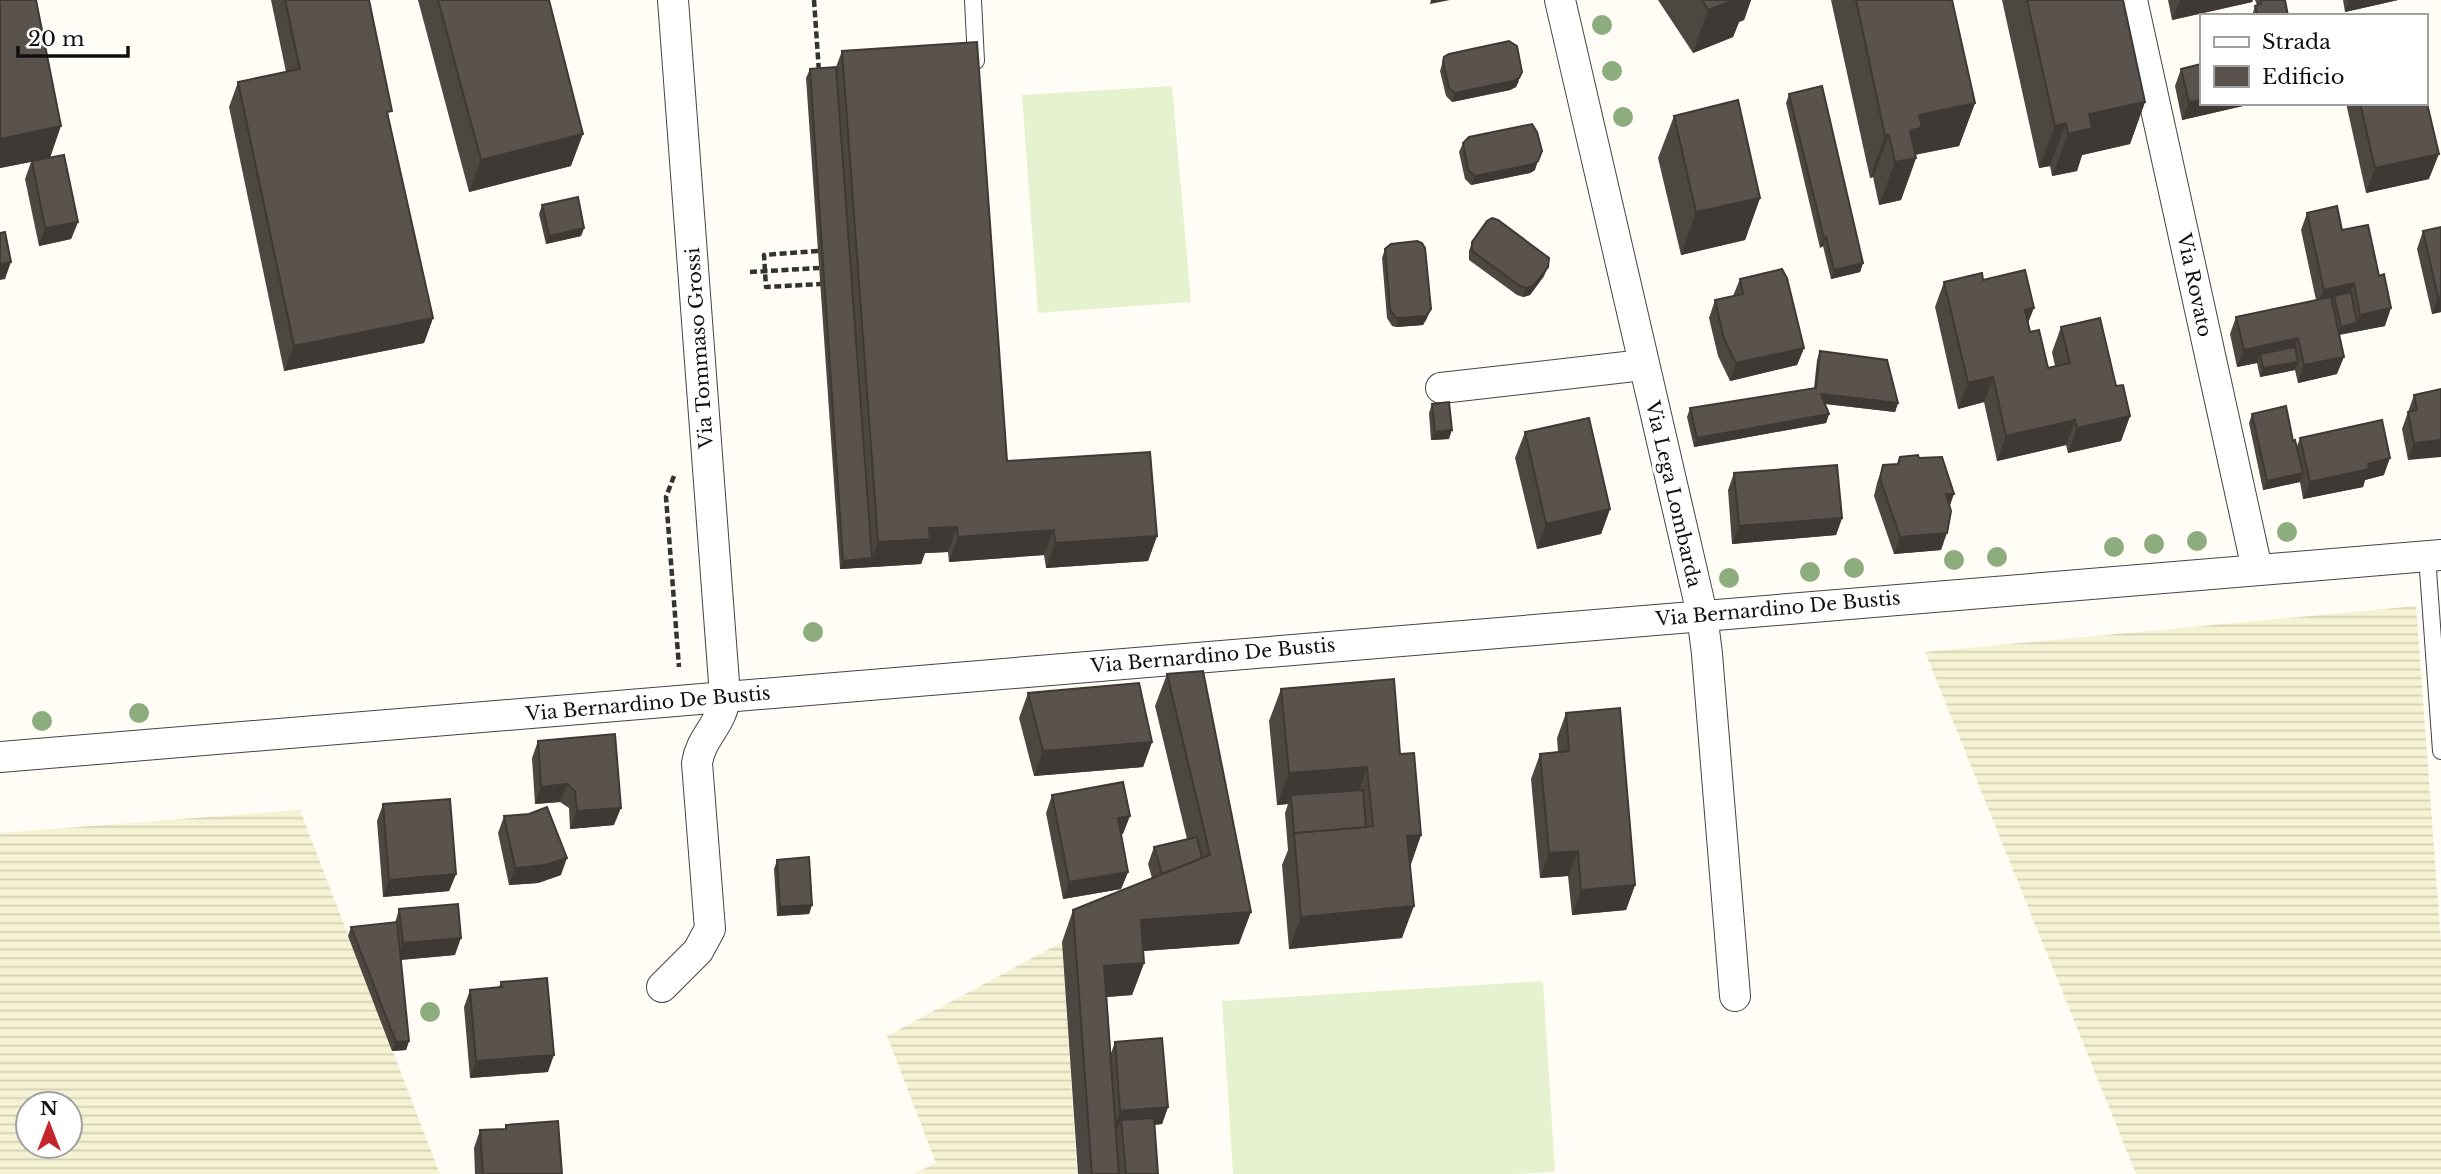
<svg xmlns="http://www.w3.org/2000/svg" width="2441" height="1174" viewBox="0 0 2441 1174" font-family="'Libre Baskerville',serif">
  <defs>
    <pattern id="farmland-rules" width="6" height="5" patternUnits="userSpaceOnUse" patternTransform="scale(1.75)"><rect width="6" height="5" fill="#f6f3d4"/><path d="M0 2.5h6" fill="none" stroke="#d2cfb5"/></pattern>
  </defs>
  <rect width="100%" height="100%" fill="#fffdf5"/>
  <g fill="url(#farmland-rules)" fill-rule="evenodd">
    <path d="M2416 606 2441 942V1174H2136L1925 652Z"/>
    <path d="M300 810 440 1174H0V833ZM28 1104H70V1146H28Z"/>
    <path d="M1062 942 1077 1174H913L936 1163 887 1036Z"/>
  </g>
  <g fill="#e6f2cf">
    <path d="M1172 86 1191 302 1038 313 1022 95Z"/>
    <path d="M1543 981 1555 1172 1516 1174H1233L1222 1001Z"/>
  </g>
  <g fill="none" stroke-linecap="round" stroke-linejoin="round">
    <g stroke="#444" stroke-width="18">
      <g id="service">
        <path d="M973 0 976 61"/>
        <path d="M2427 556 2441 751"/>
      </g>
    </g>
    <g stroke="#444" stroke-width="32">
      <g id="minor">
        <path d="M1560 0 1702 614 1707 654 1735 996"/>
        <path d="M2132 0 2257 569"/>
        <path d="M1441 388 1643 365"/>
        <path d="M0 757 2441 555"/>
        <path d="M662 987 698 951 710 929 697 763C701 736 723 724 725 696L673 0"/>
      </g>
    </g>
    <g stroke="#333" stroke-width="4.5" stroke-dasharray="7 3.5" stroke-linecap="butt">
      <path d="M814 0 819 72"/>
      <path d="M818 251 764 255 766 287 821 284"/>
      <path d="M750 272 819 268"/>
      <path d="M674 476 666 497 679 667"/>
    </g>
    <use href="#service" stroke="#fff" stroke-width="16"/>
    <use href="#minor" stroke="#fff" stroke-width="30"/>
  </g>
  <g fill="#8dad7f">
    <circle cx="1602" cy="25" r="10"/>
    <circle cx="1612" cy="71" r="10"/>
    <circle cx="1623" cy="117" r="10"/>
    <circle cx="2287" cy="532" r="10"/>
    <circle cx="2197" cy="541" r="10"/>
    <circle cx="2154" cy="544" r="10"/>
    <circle cx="2114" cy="547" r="10"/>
    <circle cx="1997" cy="557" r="10"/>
    <circle cx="1954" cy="560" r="10"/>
    <circle cx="1854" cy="568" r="10"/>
    <circle cx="1810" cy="572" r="10"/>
    <circle cx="1729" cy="578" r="10"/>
    <circle cx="813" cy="632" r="10"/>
    <circle cx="139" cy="713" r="10"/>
    <circle cx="42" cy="721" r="10"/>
    <circle cx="430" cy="1012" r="10"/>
  </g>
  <g fill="#4d4742">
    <path d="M0 0 50 157 78 222 71 239 39 246 25 179 31 162 0 168Z"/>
    <path d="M271 0H369L389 119 433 318 424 343 284 371 229 107 238 82 286 72Z"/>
    <path d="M418 0H549L571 166 469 192Z"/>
    <path d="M1658 0H1751L1744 20 1739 22 1733 37 1693 53Z"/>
    <path d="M1831 0H1952L1975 103 1959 146 1915 155 1916 158 1901 200 1879 205 1873 177 1870 178Z"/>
    <path d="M2002 0H2123L2145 102 2130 144 2082 155 2077 171 2052 176 2050 166 2039 168Z"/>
    <path d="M2168 0H2253L2252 2 2172 20Z"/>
    <path d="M2255 0H2285L2288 16H2252L2255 6 2257 5Z"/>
    <path d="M2343 0H2398L2345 12Z"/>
    <path d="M842 51 1007 461 1157 536 1148 561 1046 568 1044 555 949 562 948 552 925 553 921 564 840 569 806 78 810 69 836 67Z"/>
    <path d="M1444 57 1519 81 1516 87 1510 90 1452 102 1446 96 1440 71Z"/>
    <path d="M2181 69 2201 103H2256L2182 120 2175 86Z"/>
    <path d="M1789 94 1863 263 1860 272 1831 279 1823 246 1820 248 1786 103Z"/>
    <path d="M2346 103H2425L2429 179 2366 193Z"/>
    <path d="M1674 116 1760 198 1745 240 1681 255 1658 158Z"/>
    <path d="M1463 143 1535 170 1530 173 1471 185 1465 179 1459 152Z"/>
    <path d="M542 205 584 228 581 236 546 244 539 214Z"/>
    <path d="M2307 213 2342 230 2385 326 2339 335 2337 374 2298 383 2295 370 2260 377 2257 363 2237 367 2230 334 2236 317 2316 300 2301 230Z"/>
    <path d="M2441 227V312L2432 314 2417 249 2423 231Z"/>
    <path d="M1472 242 1544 276 1530 295 1523 297 1517 295 1469 260V251Z"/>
    <path d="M1385 249 1427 318 1423 325 1396 327 1392 326 1387 318 1382 258Z"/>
    <path d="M1740 279 1804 348 1797 365 1730 381 1718 356 1709 318 1715 300 1733 296Z"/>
    <path d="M1983 280 2028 322 2030 332 2048 368 2055 366 2052 352 2061 327 2116 386 2130 416 2121 441 2068 453 2066 445 1997 461 1984 402 1958 409 1935 307 1944 282Z"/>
    <path d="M1820 351 1898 403 1895 412 1825 404 1829 414 1826 423 1694 447 1687 417 1690 408 1814 388 1817 360Z"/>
    <path d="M2441 389 2408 460 2402 429 2414 395Z"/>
    <path d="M1432 404 1449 439 1431 440 1429 413Z"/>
    <path d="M2252 414 2293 441 2297 446 2300 438 2384 475 2365 480 2363 487 2303 499 2300 482 2263 490 2249 423Z"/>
    <path d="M1525 432 1610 509 1601 534 1537 549 1515 458Z"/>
    <path d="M1900 457 1950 506 1941 550 1894 554 1874 496 1877 483 1883 465 1897 464Z"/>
    <path d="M1734 473 1842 518 1836 535 1732 544 1728 490Z"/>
    <path d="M1167 674 1239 944 1143 951 1144 963 1132 995 1107 997 1111 1053 1115 1042 1168 1107 1162 1124 1154 1125 1158 1174H1078L1062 942 1073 910 1152 878 1148 864 1154 847 1187 839 1155 706Z"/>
    <path d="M1281 689 1400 754 1421 835 1410 866 1402 938 1289 949 1282 865 1288 850 1285 813 1288 804 1277 805 1269 721Z"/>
    <path d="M1028 693 1152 742 1143 767 1034 776 1019 718Z"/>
    <path d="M1566 713 1635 885 1626 910 1572 915 1568 876 1540 878 1531 779 1540 754 1558 752 1557 738Z"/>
    <path d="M538 741 614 825 570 829 569 808 560 802 535 804 532 758Z"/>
    <path d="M1052 795 1123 834H1121L1128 872 1121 889 1063 899 1046 813Z"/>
    <path d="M383 804 456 874 449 891 383 897 377 821Z"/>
    <path d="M504 816 561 875 538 883 509 885 498 833Z"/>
    <path d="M777 860 812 905 809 914 777 916 774 869Z"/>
    <path d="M399 909 455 955 401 960 409 1041 406 1050 392 1051 348 936 351 927 395 923Z"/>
    <path d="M501 982 548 1072 470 1078 464 1007 470 990 499 987Z"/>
    <path d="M506 1125 562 1174H475L474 1148 480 1130 505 1129Z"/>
  </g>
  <g fill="#3f3936">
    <path d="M1431 0H1450L1430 4Z"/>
    <path d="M1734 0H1751L1744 20 1739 22 1733 37 1693 53 1708 10Z"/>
    <path d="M2180 0H2253L2252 2 2172 20Z"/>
    <path d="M2349 0H2398L2345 12Z"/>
    <path d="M1522 72 1516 87 1510 90 1452 102 1455 93Z"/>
    <path d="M2201 100V103H2256L2182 120 2189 102Z"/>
    <path d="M2145 102 2130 144 2082 155 2077 171 2052 176 2068 134 2089 114Z"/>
    <path d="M1975 103 1959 146 1912 155 1916 158 1901 200 1879 205 1895 162 1919 115Z"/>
    <path d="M2066 123 2050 166 2039 168 2055 126Z"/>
    <path d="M61 126 50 158 0 168V139Z"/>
    <path d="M583 134 571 166 469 192 481 160Z"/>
    <path d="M1885 135H1889L1873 177 1870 178Z"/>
    <path d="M2439 154 2429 179 2366 193 2375 168Z"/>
    <path d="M1538 161 1535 170 1530 173 1471 185 1475 176Z"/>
    <path d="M1760 198 1745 240 1681 255 1696 212Z"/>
    <path d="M78 222 71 239 39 246 45 228Z"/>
    <path d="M584 228 581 236 546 244 549 236Z"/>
    <path d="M1826 237 1823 246 1820 248 1824 239Z"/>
    <path d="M11 262 5 279 0 280V264Z"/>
    <path d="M1863 263 1860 272 1831 279 1834 270Z"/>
    <path d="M1548 267 1544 276 1530 295 1523 297 1526 288Z"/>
    <path d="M2354 283 2347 300 2334 296 2331 304 2317 308 2324 290Z"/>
    <path d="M2441 296V312L2432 314 2438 297Z"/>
    <path d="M2034 308 2024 333 2025 310Z"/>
    <path d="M2391 308 2385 326 2337 335 2341 327 2357 323 2360 315Z"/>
    <path d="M1431 309 1427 318 1423 325 1396 327 1399 318Z"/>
    <path d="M433 318 424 343 284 371 294 346Z"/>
    <path d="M2298 338 2292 356 2260 354 2257 363 2237 367 2244 350Z"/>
    <path d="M1804 348 1797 365 1730 381 1736 363Z"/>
    <path d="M2344 357 2337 374 2298 383 2304 365Z"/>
    <path d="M2298 362 2295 370 2260 377 2263 368Z"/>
    <path d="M1993 377 1984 402 1958 409 1968 383Z"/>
    <path d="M1821 394 1898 403 1895 412 1818 403Z"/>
    <path d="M1829 414 1826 423 1694 447 1697 438Z"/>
    <path d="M2130 416 2121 441 2068 453 2077 428Z"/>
    <path d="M2075 420 2066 445 1997 461 2006 436Z"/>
    <path d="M1452 430 1449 439 1431 440 1435 432Z"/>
    <path d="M2441 440V457L2408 460 2414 443Z"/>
    <path d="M2390 458 2384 475 2365 480 2363 487 2303 499 2310 482 2368 464Z"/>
    <path d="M2303 473 2300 482 2263 490 2267 481Z"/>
    <path d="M1946 494H1954L1948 511Z"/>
    <path d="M1610 509 1601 534 1537 549 1546 524Z"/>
    <path d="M1842 518 1836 535 1732 544 1739 526Z"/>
    <path d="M957 527 948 552 925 553 921 564 840 569 843 561 872 558 878 542 929 528Z"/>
    <path d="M1054 530 1044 555 949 562 958 537Z"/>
    <path d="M1947 533 1941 550 1894 554 1900 537Z"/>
    <path d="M1157 536 1148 561 1046 568 1055 543Z"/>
    <path d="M1152 742 1143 767 1034 776 1043 751Z"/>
    <path d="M1367 767 1356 799 1291 795 1288 804 1277 805 1289 773Z"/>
    <path d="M567 784 560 802 535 804 541 787Z"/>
    <path d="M621 808 614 825 570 829 577 811Z"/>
    <path d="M1130 816 1123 834 1112 836 1118 818Z"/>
    <path d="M1421 835 1410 867 1407 836Z"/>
    <path d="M1578 851 1568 876 1540 878 1549 853Z"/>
    <path d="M567 858 561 875 538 883 509 885 515 868Z"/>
    <path d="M1128 872 1121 889 1063 899 1069 882Z"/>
    <path d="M456 874 449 891 383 897 389 880Z"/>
    <path d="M1635 885 1626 910 1572 915 1581 890Z"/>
    <path d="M812 905 809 914 777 916 780 907Z"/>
    <path d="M1414 906 1402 938 1289 949 1301 917Z"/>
    <path d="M1251 912 1239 944 1129 952 1141 920Z"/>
    <path d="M461 938 455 955 397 960 403 943Z"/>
    <path d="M1144 963 1132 995 1093 998 1104 966Z"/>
    <path d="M409 1041 406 1050 392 1051 396 1042Z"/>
    <path d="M554 1055 548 1072 470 1078 476 1061Z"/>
    <path d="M1168 1107 1162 1124 1122 1128 1121 1120 1118 1128 1114 1129 1120 1111Z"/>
  </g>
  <g fill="#5a524d" stroke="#3f3936" stroke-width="2">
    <path d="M0 0H36L61 126 0 139Z"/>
    <path d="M285 0H369L392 111 387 112 433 318 294 346 238 82 300 69Z"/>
    <path d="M438 0H549L583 134 481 160Z"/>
    <path d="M1702 0H1734L1708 10Z"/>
    <path d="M1856 0H1952L1975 103 1919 115 1922 127 1910 131 1916 158 1895 162 1889 135H1885Z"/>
    <path d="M2027 0H2123L2145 102 2089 114 2092 128 2068 134 2066 123 2055 126Z"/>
    <path d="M2261 0H2285L2288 16H2258L2255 6 2261 4Z"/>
    <path d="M1509 41 1517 46 1522 72 1519 78 1513 81 1455 93 1449 88 1443 62 1444 57 1449 54Z"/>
    <path d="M977 42 1007 461 1150 452 1157 536 1055 543 1054 530 958 537 957 527 929 528 930 539 878 542 842 51Z"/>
    <path d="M2201 64V100L2189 102 2181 69Z"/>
    <path d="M836 67 872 558 843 561 810 69Z"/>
    <path d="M1822 86 1863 263 1834 270 1826 237 1824 239 1789 94Z"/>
    <path d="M2425 95 2439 154 2375 168 2360 103H2425Z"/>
    <path d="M1738 100 1760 198 1696 212 1674 116Z"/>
    <path d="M1532 124 1537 132 1542 151 1538 161 1533 164 1475 176 1468 170 1463 143 1469 137Z"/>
    <path d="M64 155 78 222 45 228 32 161Z"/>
    <path d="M578 197 584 228 549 236 542 205Z"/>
    <path d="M2337 206 2342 230 2368 225 2379 276 2384 274 2391 308 2360 315 2354 283 2324 290 2307 213Z"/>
    <path d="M1492 218 1498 220 1549 258 1548 267 1533 286 1526 288 1520 286 1472 251V242L1487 221Z"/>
    <path d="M2441 227V296L2438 297 2423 231Z"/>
    <path d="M5 232 11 262 0 264V233Z"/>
    <path d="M1417 241 1422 243 1425 248 1431 309 1426 316 1399 318 1395 317 1390 309 1385 249 1391 244Z"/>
    <path d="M1782 269 1787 278 1804 348 1736 363 1724 339 1715 300 1743 294 1740 279Z"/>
    <path d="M2025 270 2034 308 2025 310 2030 332 2039 330 2048 368 2070 363 2061 327 2100 318 2116 386 2123 385 2130 416 2077 428 2075 420 2006 436 1993 377 1968 383 1944 282 1982 273 1983 280Z"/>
    <path d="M2351 292 2357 323 2341 327 2334 296Z"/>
    <path d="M2331 297 2344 357 2304 365 2298 338 2244 350 2236 317Z"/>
    <path d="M2295 347 2298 362 2263 368 2260 354Z"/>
    <path d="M1820 351 1887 360 1898 403 1821 394 1829 414 1697 438 1690 408 1816 388Z"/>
    <path d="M2441 389V440L2414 443 2408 412 2417 410 2414 395Z"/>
    <path d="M1449 402 1452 430 1435 432 1432 404Z"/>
    <path d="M2286 406 2293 441 2295 440 2303 473 2267 481 2252 414Z"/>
    <path d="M1589 418 1610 509 1546 524 1525 432Z"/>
    <path d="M2382 420 2390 458 2368 464 2369 469 2310 482 2300 438Z"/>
    <path d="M1918 455 1919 458 1942 457 1954 494H1946L1951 511 1947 533 1900 537 1880 479 1883 465 1898 464 1900 457Z"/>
    <path d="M1837 465 1842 518 1739 526 1734 473Z"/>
    <path d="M1203 671 1251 912 1141 920 1144 963 1104 966 1119 1174H1092L1073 910 1210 855 1167 674Z"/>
    <path d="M1394 679 1400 754 1414 753 1421 835 1407 836 1414 906 1301 917 1294 833 1373 826 1367 767 1289 773 1281 689Z"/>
    <path d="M1139 683 1152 742 1043 751 1028 693Z"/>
    <path d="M1620 708 1635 885 1581 890 1578 851 1549 853 1540 754 1569 751 1566 713Z"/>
    <path d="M615 734 621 808 577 811 575 791 567 784 541 787 538 741Z"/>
    <path d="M1123 782 1130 816 1118 818 1128 872 1069 882 1052 795Z"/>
    <path d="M1363 790 1366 827 1294 833 1291 795Z"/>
    <path d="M450 799 456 874 389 880 383 804Z"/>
    <path d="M547 807 567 858 545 865 515 868 504 816 529 814Z"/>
    <path d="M1197 837 1202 858 1162 874 1154 847Z"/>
    <path d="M809 857 812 905 780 907 777 860Z"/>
    <path d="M458 904 461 938 403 943 399 909Z"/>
    <path d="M397 922 409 1041 396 1042 351 927Z"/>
    <path d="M547 978 554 1055 476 1061 470 990 502 987 501 982Z"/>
    <path d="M1162 1038 1168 1107 1120 1111 1115 1042Z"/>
    <path d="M1154 1118 1158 1174H1126L1121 1120Z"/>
    <path d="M558 1121 562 1174H483L480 1130 506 1129V1125Z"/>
  </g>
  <g text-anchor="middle" stroke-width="7" stroke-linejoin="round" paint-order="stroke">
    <g font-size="19" fill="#111" stroke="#fff">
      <text transform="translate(2195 285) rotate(78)" y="7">Via Rovato</text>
      <text transform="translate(699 348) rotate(-94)" y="7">Via Tommaso Grossi</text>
      <text transform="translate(1674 494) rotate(77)" y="7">Via Lega Lombarda</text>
      <text transform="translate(1778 608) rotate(-5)" y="7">Via Bernardino De Bustis</text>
      <text transform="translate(1213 655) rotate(-5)" y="7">Via Bernardino De Bustis</text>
      <text transform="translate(648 703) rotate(-5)" y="7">Via Bernardino De Bustis</text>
    </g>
  </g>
  <rect x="2200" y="14" width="228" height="91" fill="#ffffff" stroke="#a0a0a0" stroke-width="2"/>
  <rect x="2214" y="37" width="35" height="10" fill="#ffffff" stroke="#a0a0a0" stroke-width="2"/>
  <text x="2262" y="49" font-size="21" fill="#111111">Strada</text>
  <rect x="2214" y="66" width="35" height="21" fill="#5a524d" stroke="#a0a0a0" stroke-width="2"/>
  <text x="2262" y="84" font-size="21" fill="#111111">Edificio</text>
  <g transform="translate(49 1125)"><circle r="33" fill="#ffffff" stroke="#a0a0a0" stroke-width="2"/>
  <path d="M0-5L12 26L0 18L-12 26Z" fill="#c4262e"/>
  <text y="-10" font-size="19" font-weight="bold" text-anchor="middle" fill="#111111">N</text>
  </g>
  <path d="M18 46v10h110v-10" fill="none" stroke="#111111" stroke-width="3.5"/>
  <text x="28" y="46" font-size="21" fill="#111111" stroke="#ffffff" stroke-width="5" paint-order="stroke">20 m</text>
</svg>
